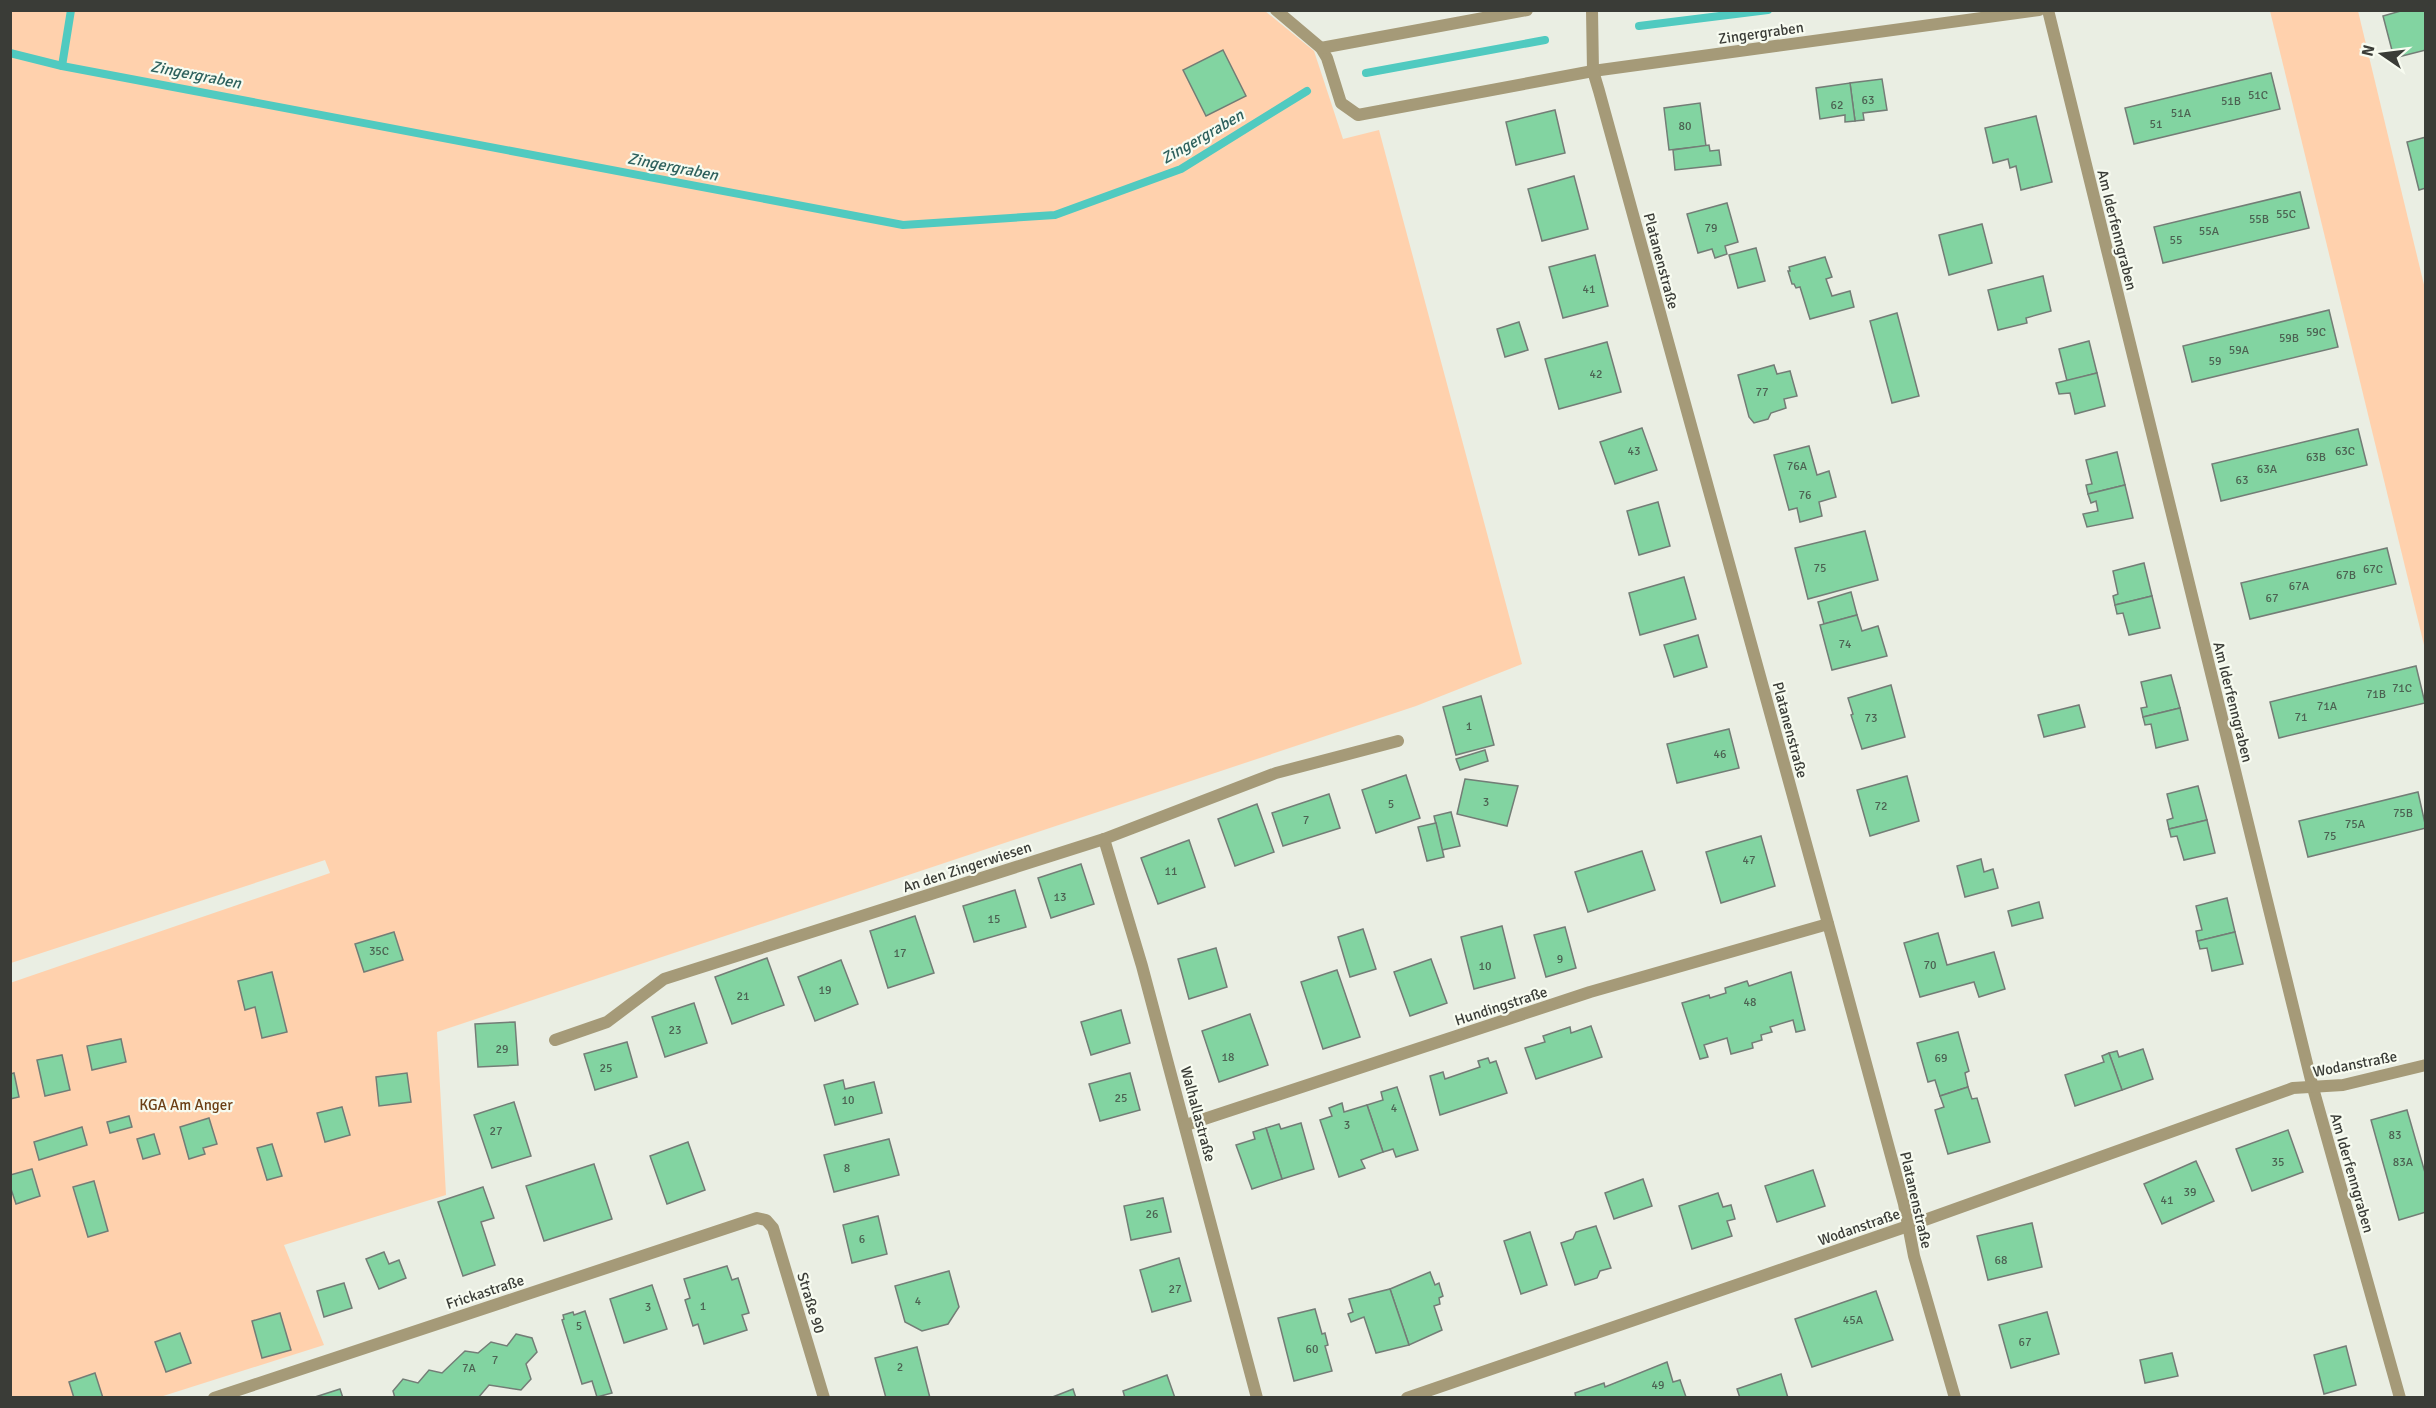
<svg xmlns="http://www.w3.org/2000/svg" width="2436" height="1408" viewBox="0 0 2436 1408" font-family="Signika,sans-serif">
  <rect width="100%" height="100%" fill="#eaeee3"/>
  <g fill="#ffd1ad">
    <path d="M11 11H1265L1314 51 1343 139 1379 130 1522 664 1416 706 437 1032 446 1195 284 1245 324 1345 160 1397H11L10 983 330 873 325 860 11 963Z"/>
    <path d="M2270 11H2358L2425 289V649Z"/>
  </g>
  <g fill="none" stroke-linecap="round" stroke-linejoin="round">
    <g stroke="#50cac0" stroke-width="8">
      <path d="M1639 26 1768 10"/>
      <path d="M10 53 62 66 903 225 1055 215 1181 169 1307 91"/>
      <path d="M62 66 71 10"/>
      <path d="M1366 73 1545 40"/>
    </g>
  </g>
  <g fill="#82d4a1" stroke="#737d76" stroke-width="1.5">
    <path d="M2404 10H2426V50L2394 58 2383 16Z"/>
    <path d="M1223 50 1246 96 1206 116 1183 70Z"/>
    <path d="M2271 73 2280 109 2134 144 2125 108Z"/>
    <path d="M1882 79 1887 110 1863 113 1864 120 1855 121 1850 83Z"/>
    <path d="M1850 83 1855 121 1845 122V115L1820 119 1816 88Z"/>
    <path d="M1700 103 1706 146 1669 150 1664 108Z"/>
    <path d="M1555 110 1565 153 1516 165 1506 122Z"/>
    <path d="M2036 116 2052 182 2021 190 2016 166 2010 168 2008 159 1993 163 1985 128Z"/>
    <path d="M2426 137V188L2419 190 2407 142Z"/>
    <path d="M1709 145 1710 151 1719 150 1721 165 1675 170 1673 150Z"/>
    <path d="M1574 176 1588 229 1542 241 1528 189Z"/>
    <path d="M2300 192 2309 228 2163 263 2154 227Z"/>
    <path d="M1727 203 1738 242 1725 246 1727 254 1715 258 1712 249 1698 253 1687 214Z"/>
    <path d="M1982 224 1992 263 1949 275 1939 235Z"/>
    <path d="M1756 248 1765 281 1738 288 1729 255Z"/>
    <path d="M1595 255 1608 306 1563 318 1549 267Z"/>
    <path d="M1825 257 1832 277 1826 279 1832 296 1850 291 1854 307 1810 319 1800 287 1796 288 1794 284H1792L1788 271H1790L1789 267Z"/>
    <path d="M2043 276 2051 311 2026 318 2027 323 1998 330 1988 290Z"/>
    <path d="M2329 310 2338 347 2192 382 2183 346Z"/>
    <path d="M1897 313 1919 396 1892 403 1870 321Z"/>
    <path d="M1519 322 1528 350 1505 357 1497 329Z"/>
    <path d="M2089 341 2097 373 2067 381 2059 349Z"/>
    <path d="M1607 342 1621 392 1559 409 1545 359Z"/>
    <path d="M1774 365 1777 374 1790 371 1797 396 1784 399 1786 408 1771 413 1768 419 1754 423 1749 417 1738 375Z"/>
    <path d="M2097 373 2105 406 2075 414 2070 393 2059 394 2056 383Z"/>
    <path d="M1642 428 1657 470 1615 484 1600 442Z"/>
    <path d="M2358 429 2367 465 2221 501 2212 464Z"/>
    <path d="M1809 446 1817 475 1829 471 1836 497 1819 502 1822 516 1800 522 1797 508 1789 510 1774 455Z"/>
    <path d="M2117 452 2125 485 2088 494 2086 485 2092 484 2086 460Z"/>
    <path d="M2125 485 2133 518 2087 527 2083 514 2098 511 2096 501 2091 503 2088 494Z"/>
    <path d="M1658 502 1670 546 1639 555 1627 511Z"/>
    <path d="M1865 531 1878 580 1808 599 1795 548Z"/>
    <path d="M2387 548 2396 584 2250 619 2241 583Z"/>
    <path d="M2144 563 2152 596 2115 605 2113 596 2118 594 2113 571Z"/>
    <path d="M1684 577 1696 619 1640 635 1629 593Z"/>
    <path d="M1851 592 1857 615 1824 624 1818 602Z"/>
    <path d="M2152 596 2160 628 2129 635 2123 613 2117 614 2115 605Z"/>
    <path d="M1857 615 1862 631 1878 626 1887 656 1832 670 1820 625Z"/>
    <path d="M1698 635 1707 667 1674 677 1664 645Z"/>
    <path d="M2416 666 2425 703 2279 738 2270 702Z"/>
    <path d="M2171 675 2180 708 2143 717 2141 708 2147 707 2141 682Z"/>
    <path d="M1891 685 1905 737 1862 749 1851 715 1853 714 1848 698Z"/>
    <path d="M1481 696 1494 745 1456 755 1443 707Z"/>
    <path d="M2079 705 2085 727 2044 737 2038 715Z"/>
    <path d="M2180 708 2188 740 2156 748 2151 724 2145 725 2143 717Z"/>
    <path d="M1729 729 1739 768 1677 783 1667 744Z"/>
    <path d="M1485 750 1488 761 1460 770 1456 759Z"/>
    <path d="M1406 775 1420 818 1376 833 1362 790Z"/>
    <path d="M1907 776 1919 821 1870 836 1857 790Z"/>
    <path d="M1465 779 1518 786 1507 826 1457 814Z"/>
    <path d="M2198 786 2207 820 2169 829 2167 820 2173 818 2167 794Z"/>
    <path d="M2418 792 2426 828 2308 857 2299 821Z"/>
    <path d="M1329 794 1340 828 1283 846 1272 813Z"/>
    <path d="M1257 804 1274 852 1235 866 1218 819Z"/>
    <path d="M1451 812 1460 846 1442 850 1434 816Z"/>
    <path d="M2207 820 2215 853 2184 860 2177 836 2171 837 2169 829Z"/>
    <path d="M1436 823 1444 857 1427 861 1418 827Z"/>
    <path d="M1761 836 1775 886 1721 903 1706 852Z"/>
    <path d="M1189 840 1205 887 1158 904 1141 858Z"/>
    <path d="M1642 851 1655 890 1588 912 1575 872Z"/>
    <path d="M1981 859 1984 872 1993 869 1998 888 1965 897 1957 866Z"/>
    <path d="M1081 864 1094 904 1051 918 1038 878Z"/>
    <path d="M1015 890 1026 927 974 942 963 906Z"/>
    <path d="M2227 898 2235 932 2198 941 2196 931 2202 930 2196 906Z"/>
    <path d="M2039 902 2043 918 2012 926 2008 911Z"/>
    <path d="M915 916 934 973 888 988 870 931Z"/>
    <path d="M1502 926 1515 978 1474 989 1461 937Z"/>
    <path d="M1565 927 1576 968 1546 977 1534 935Z"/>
    <path d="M1363 929 1376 969 1350 977 1338 937Z"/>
    <path d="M394 932 403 960 364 972 355 944Z"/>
    <path d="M2235 932 2243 964 2212 971 2207 948 2200 949 2198 941Z"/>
    <path d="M1938 933 1947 965 1994 952 2005 989 1979 997 1974 982 1920 997 1904 943Z"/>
    <path d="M1216 948 1227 987 1189 999 1178 959Z"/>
    <path d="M767 958 784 1005 732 1024 715 977Z"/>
    <path d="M1431 959 1447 1003 1410 1016 1394 972Z"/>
    <path d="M841 960 858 1004 815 1021 798 977Z"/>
    <path d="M1337 970 1360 1037 1323 1049 1301 982Z"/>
    <path d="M272 972 287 1032 262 1038 255 1007 245 1010 238 981Z"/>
    <path d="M1791 972 1805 1030 1796 1032 1793 1020 1770 1027 1772 1032 1761 1035 1762 1040 1752 1043 1753 1048 1731 1054 1727 1038 1704 1045 1708 1057 1700 1059 1682 1003 1709 995 1710 998 1726 993 1725 988 1747 981 1749 986Z"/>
    <path d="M694 1003 707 1043 665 1057 652 1017Z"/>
    <path d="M1121 1010 1130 1043 1091 1055 1081 1022Z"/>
    <path d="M1250 1014 1268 1065 1219 1082 1202 1031Z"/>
    <path d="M515 1022 518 1065 478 1067 475 1024Z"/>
    <path d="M1591 1026 1602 1057 1536 1079 1525 1048 1545 1042 1543 1036 1570 1027 1571 1033Z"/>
    <path d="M1958 1032 1969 1071 1965 1073 1968 1087 1940 1096 1935 1080 1928 1082 1917 1043Z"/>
    <path d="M121 1039 126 1062 92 1070 87 1046Z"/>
    <path d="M627 1042 637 1077 595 1090 584 1054Z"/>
    <path d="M2143 1049 2153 1079 2122 1090 2109 1053 2117 1051 2119 1057Z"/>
    <path d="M2109 1053 2122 1090 2075 1106 2065 1075 2104 1062 2102 1056Z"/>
    <path d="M62 1055 70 1090 45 1096 37 1060Z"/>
    <path d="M1488 1058 1490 1063 1496 1061 1507 1093 1440 1115 1430 1076 1443 1072 1445 1079 1480 1067 1478 1061Z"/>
    <path d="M14 1073 19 1097 10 1099V1074Z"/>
    <path d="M407 1073 411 1102 379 1106 376 1077Z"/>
    <path d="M1130 1073 1140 1110 1100 1121 1089 1084Z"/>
    <path d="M843 1080 845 1089 874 1082 882 1113 835 1125 824 1085Z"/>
    <path d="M1397 1087 1418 1150 1396 1157 1393 1149 1383 1152 1367 1105 1383 1100 1381 1092Z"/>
    <path d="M1968 1087 1972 1099 1977 1098 1990 1142 1948 1154 1935 1110 1944 1107 1940 1096Z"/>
    <path d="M514 1102 531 1156 492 1168 474 1115Z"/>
    <path d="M1342 1103 1344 1112 1367 1105 1383 1152 1361 1160 1365 1168 1339 1177 1320 1120 1332 1116 1329 1108Z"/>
    <path d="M342 1107 350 1135 325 1142 317 1113Z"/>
    <path d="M2407 1110 2426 1176V1212L2399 1220 2371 1120Z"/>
    <path d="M129 1116 132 1127 110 1133 107 1122Z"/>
    <path d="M209 1118 217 1144 203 1148 205 1154 189 1159 180 1127Z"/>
    <path d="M1301 1123 1314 1169 1282 1179 1266 1128 1279 1124 1281 1129Z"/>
    <path d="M82 1127 87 1145 39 1160 34 1142Z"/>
    <path d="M1266 1128 1282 1179 1252 1189 1236 1145 1255 1139 1253 1132Z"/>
    <path d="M2288 1130 2303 1172 2252 1191 2236 1149Z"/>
    <path d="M154 1134 160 1154 143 1159 137 1139Z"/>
    <path d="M889 1139 899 1175 834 1192 824 1155Z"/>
    <path d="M688 1142 705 1190 667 1204 650 1156Z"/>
    <path d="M272 1144 282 1176 267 1180 257 1148Z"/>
    <path d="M2196 1161 2214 1201 2162 1224 2144 1184Z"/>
    <path d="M594 1164 612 1219 544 1241 526 1186Z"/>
    <path d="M32 1169 40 1196 16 1204 10 1186V1175Z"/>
    <path d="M1813 1170 1825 1206 1777 1222 1765 1186Z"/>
    <path d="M1643 1179 1652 1206 1614 1219 1605 1193Z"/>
    <path d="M94 1181 108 1231 88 1237 73 1187Z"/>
    <path d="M483 1187 494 1218 481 1222 495 1265 463 1276 438 1202Z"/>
    <path d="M1718 1193 1723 1207 1731 1205 1735 1219 1727 1221 1732 1236 1692 1249 1679 1206Z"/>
    <path d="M1163 1198 1171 1232 1131 1240 1124 1206Z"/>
    <path d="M878 1216 887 1254 852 1263 843 1225Z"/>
    <path d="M2032 1223 2042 1267 1988 1280 1977 1236Z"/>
    <path d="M1596 1226 1611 1268 1600 1271 1597 1278 1575 1285 1561 1243 1573 1239 1576 1232Z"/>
    <path d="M1530 1232 1547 1285 1521 1294 1504 1241Z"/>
    <path d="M384 1252 389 1264 399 1260 406 1278 379 1289 366 1259Z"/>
    <path d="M1179 1258 1191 1301 1152 1312 1140 1270Z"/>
    <path d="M727 1266 732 1280 738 1278 749 1313 742 1315 747 1330 704 1344 698 1324 693 1326 685 1300 690 1298 684 1279Z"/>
    <path d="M949 1271 959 1307 948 1324 922 1331 905 1322 895 1286Z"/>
    <path d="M1430 1272 1435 1285 1439 1283 1443 1296 1439 1298 1440 1304 1434 1306 1442 1330 1409 1345 1390 1289Z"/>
    <path d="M344 1283 352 1308 324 1317 317 1291Z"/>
    <path d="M652 1285 667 1329 624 1343 610 1299Z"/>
    <path d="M1390 1289 1409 1345 1376 1353 1364 1317 1351 1322 1348 1314 1353 1312 1349 1299Z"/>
    <path d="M1876 1291 1893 1340 1812 1367 1795 1319Z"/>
    <path d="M1315 1309 1322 1334 1325 1333 1328 1345 1325 1346 1332 1371 1294 1381 1278 1318Z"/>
    <path d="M585 1311 612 1393 597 1397 592 1381 582 1384 562 1320 564 1319 563 1315 573 1312 574 1315Z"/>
    <path d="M2047 1312 2059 1354 2011 1368 1999 1325Z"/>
    <path d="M280 1313 291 1350 262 1358 252 1321Z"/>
    <path d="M180 1333 191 1363 166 1372 155 1342Z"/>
    <path d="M516 1334 532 1338 537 1352 526 1364 531 1379 521 1390 489 1385 478 1398H395L393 1391 403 1379 418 1383 429 1370 442 1373 465 1351 478 1353 491 1342 507 1346Z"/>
    <path d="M2346 1346 2356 1385 2324 1394 2314 1355Z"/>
    <path d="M917 1347 930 1398H886L875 1358Z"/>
    <path d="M2172 1353 2178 1376 2145 1383 2140 1360Z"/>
    <path d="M1667 1362 1673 1382 1680 1380 1686 1397 1576 1398 1575 1393 1604 1383 1605 1387Z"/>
    <path d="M95 1373 103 1398H74L69 1382Z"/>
    <path d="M1781 1374 1788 1398H1740L1737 1389Z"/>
    <path d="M1167 1375 1175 1398H1125L1123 1391Z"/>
    <path d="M340 1389 343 1398H312Z"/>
    <path d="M1073 1389 1076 1398H1050Z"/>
  </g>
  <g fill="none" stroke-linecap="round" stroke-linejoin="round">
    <g stroke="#a59a78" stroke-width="12">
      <path d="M1276 10 1321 48 1327 58 1341 103 1358 115 1593 71 2039 10"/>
      <path d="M1592 10 1593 71 1599 91 1832 938 1904 1204 1914 1256 1955 1398"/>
      <path d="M2048 10 2313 1088 2400 1398"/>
      <path d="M1321 48 1527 10"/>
      <path d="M1104 839 1142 966 1257 1398"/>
      <path d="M555 1040 607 1022 664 979 1104 839 1276 773 1398 741"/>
      <path d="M1186 1125 1590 992 1828 924"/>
      <path d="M214 1398 757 1218 766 1220 773 1228 824 1398"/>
      <path d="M1407 1398 1908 1226 2293 1088 2343 1085 2426 1065"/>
    </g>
  </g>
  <g text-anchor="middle" stroke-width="4.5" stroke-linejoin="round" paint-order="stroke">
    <g font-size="12" fill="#4c6252">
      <text x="2258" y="99">51C</text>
      <text x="1868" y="104">63</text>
      <text x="2231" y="105">51B</text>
      <text x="1837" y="109">62</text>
      <text x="2181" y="117">51A</text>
      <text x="2156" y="128">51</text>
      <text x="1685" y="130">80</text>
      <text x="2286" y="218">55C</text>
      <text x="2259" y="223">55B</text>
      <text x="1711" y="232">79</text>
      <text x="2209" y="235">55A</text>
      <text x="2176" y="244">55</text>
      <text x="1589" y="293">41</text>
      <text x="2316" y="336">59C</text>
      <text x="2289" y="342">59B</text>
      <text x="2239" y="354">59A</text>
      <text x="2215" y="365">59</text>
      <text x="1596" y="378">42</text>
      <text x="1762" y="396">77</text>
      <text x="1634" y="455">43</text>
      <text x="2345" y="455">63C</text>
      <text x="2316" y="461">63B</text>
      <text x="1797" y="470">76A</text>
      <text x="2267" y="473">63A</text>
      <text x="2242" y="484">63</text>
      <text x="1805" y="499">76</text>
      <text x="1820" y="572">75</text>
      <text x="2373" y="573">67C</text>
      <text x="2346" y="579">67B</text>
      <text x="2299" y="590">67A</text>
      <text x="2272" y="602">67</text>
      <text x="1845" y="648">74</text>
      <text x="2402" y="692">71C</text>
      <text x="2376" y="698">71B</text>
      <text x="2327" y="710">71A</text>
      <text x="2301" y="721">71</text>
      <text x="1871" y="722">73</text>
      <text x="1469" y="730">1</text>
      <text x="1720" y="758">46</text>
      <text x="1486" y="806">3</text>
      <text x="1391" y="808">5</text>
      <text x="1881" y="810">72</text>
      <text x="2403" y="817">75B</text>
      <text x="1306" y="824">7</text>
      <text x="2355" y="828">75A</text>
      <text x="2330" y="840">75</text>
      <text x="1749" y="864">47</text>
      <text x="1171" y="875">11</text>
      <text x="1060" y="901">13</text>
      <text x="994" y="923">15</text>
      <text x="379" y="955">35C</text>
      <text x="900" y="957">17</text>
      <text x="1560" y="963">9</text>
      <text x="1930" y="969">70</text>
      <text x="1485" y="970">10</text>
      <text x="825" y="994">19</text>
      <text x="743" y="1000">21</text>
      <text x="1750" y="1006">48</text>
      <text x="675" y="1034">23</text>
      <text x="502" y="1053">29</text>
      <text x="1228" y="1061">18</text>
      <text x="1941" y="1062">69</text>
      <text x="606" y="1072">25</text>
      <text x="1121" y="1102">25</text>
      <text x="848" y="1104">10</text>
      <text x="1394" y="1112">4</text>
      <text x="1347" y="1129">3</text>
      <text x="496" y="1135">27</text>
      <text x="2395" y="1139">83</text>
      <text x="2278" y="1166">35</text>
      <text x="2403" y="1166">83A</text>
      <text x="847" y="1172">8</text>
      <text x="2190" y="1196">39</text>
      <text x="2167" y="1204">41</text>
      <text x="1152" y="1218">26</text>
      <text x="862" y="1243">6</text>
      <text x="2001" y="1264">68</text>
      <text x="1175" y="1293">27</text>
      <text x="918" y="1305">4</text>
      <text x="703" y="1310">1</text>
      <text x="648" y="1311">3</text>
      <text x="1853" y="1324">45A</text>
      <text x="579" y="1330">5</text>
      <text x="2025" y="1346">67</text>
      <text x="1312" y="1353">60</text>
      <text x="495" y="1364">7</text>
      <text x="900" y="1371">2</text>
      <text x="469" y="1372">7A</text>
      <text x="1658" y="1389">49</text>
    </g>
    <g font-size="15" fill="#3a3c37" stroke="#f7fbf0">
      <text transform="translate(1761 33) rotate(-8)" y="5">Zingergraben</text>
      <text transform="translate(2117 230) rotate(76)" y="5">Am Iderfenngraben</text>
      <text transform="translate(1661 261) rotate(75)" y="5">Platanenstraße</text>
      <text transform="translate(2233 702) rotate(76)" y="5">Am Iderfenngraben</text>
      <text transform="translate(1790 730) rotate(75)" y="5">Platanenstraße</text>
      <text transform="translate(967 867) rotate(-18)" y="5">An den Zingerwiesen</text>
      <text transform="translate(1501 1006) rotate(-18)" y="5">Hundingstraße</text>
      <text transform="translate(2355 1064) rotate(-11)" y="5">Wodanstraße</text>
      <text transform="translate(1198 1114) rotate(75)" y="5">Walhallastraße</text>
      <text transform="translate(2352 1173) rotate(74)" y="5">Am Iderfenngraben</text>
      <text transform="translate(1916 1200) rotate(77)" y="5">Platanenstraße</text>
      <text transform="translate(1859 1227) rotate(-19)" y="5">Wodanstraße</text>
      <text transform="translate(485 1292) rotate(-18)" y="5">Frickastraße</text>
      <text transform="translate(811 1303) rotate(73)" y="5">Straße 90</text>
    </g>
    <g font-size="15" fill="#6c3f15" stroke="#f7fbf0">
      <text x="186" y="1110">KGA Am Anger</text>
    </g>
    <g font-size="16" font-style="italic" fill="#2e615d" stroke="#f7fbf0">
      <text transform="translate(196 74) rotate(11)" y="6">Zingergraben</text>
      <text transform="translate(1202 136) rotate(-30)" y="6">Zingergraben</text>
      <text transform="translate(673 166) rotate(11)" y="6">Zingergraben</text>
    </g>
  </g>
  <rect width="2436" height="1408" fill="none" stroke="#3a3c37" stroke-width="24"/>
  <g transform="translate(2382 54) rotate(284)" stroke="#f7fbf0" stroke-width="4.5" paint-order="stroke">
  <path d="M0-4.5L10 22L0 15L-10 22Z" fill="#3a3c37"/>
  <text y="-9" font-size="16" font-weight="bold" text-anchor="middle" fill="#3a3c37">N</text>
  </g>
</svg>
